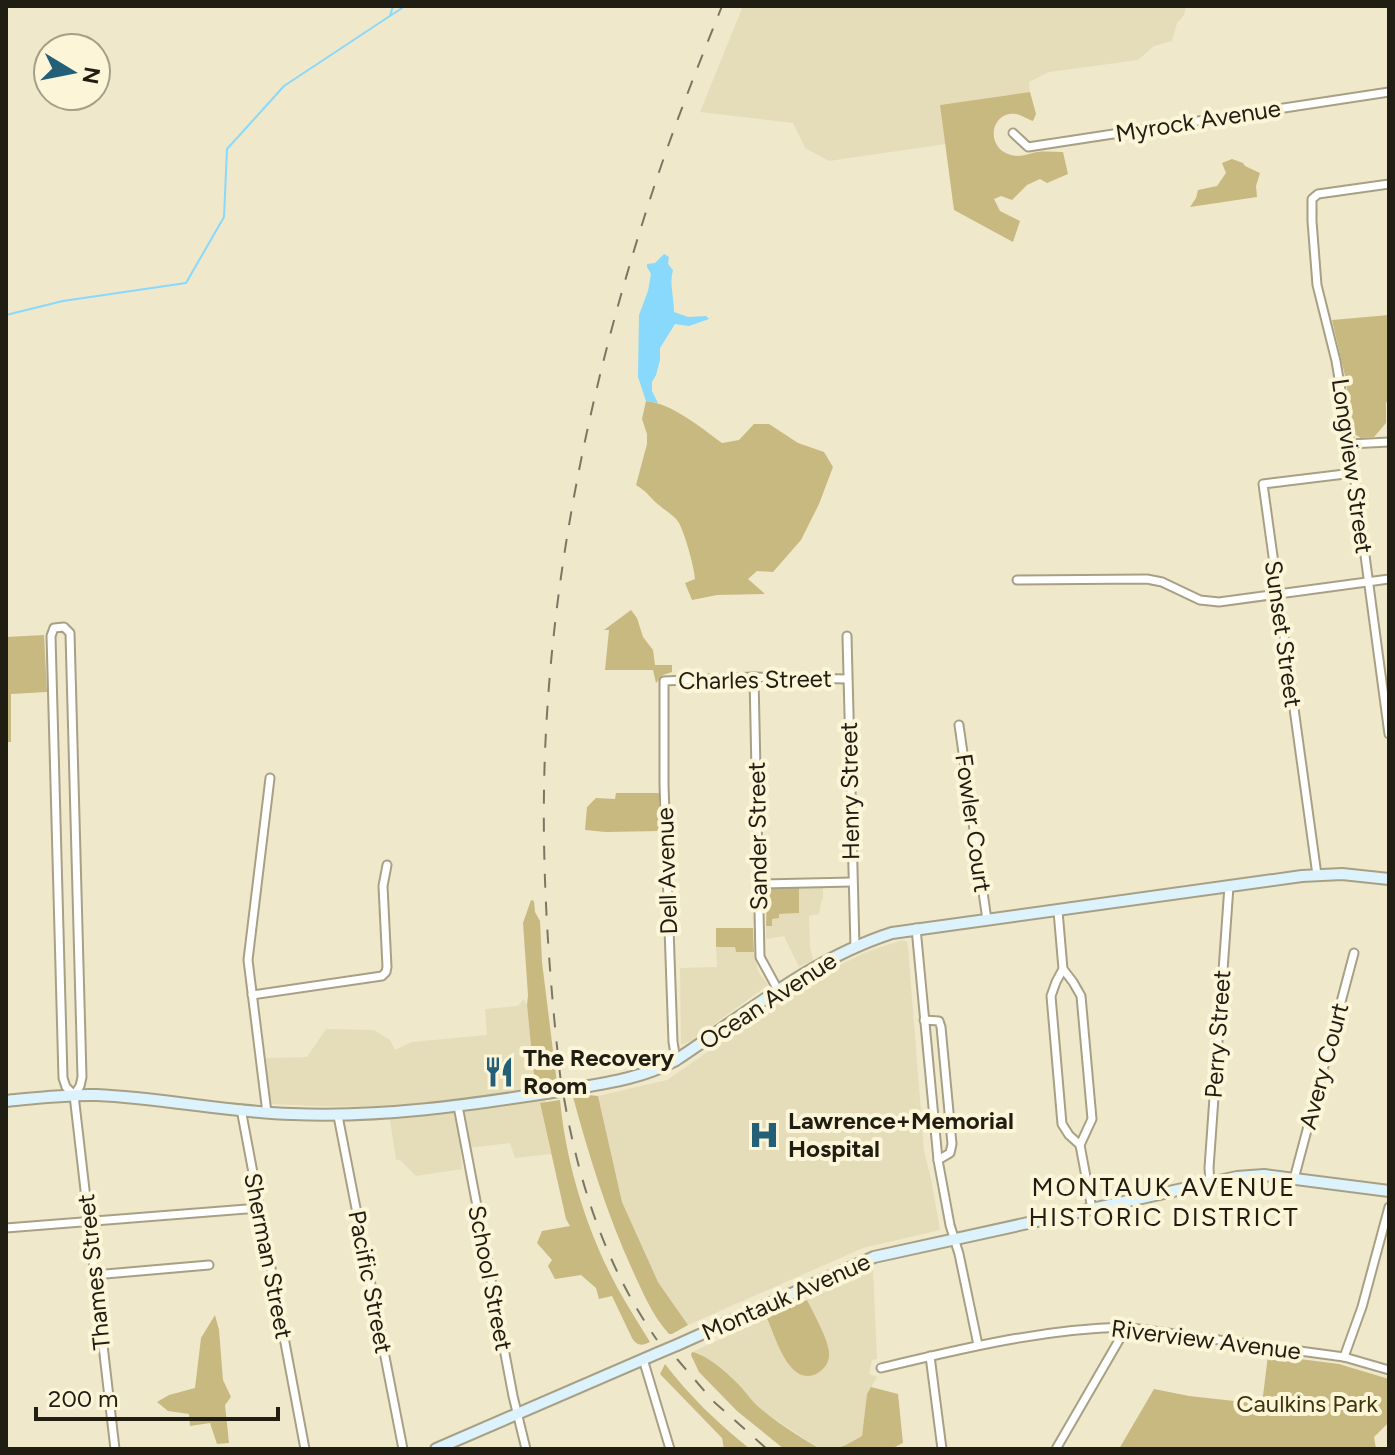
<svg xmlns="http://www.w3.org/2000/svg" width="1395" height="1455" viewBox="0 0 1395 1455" font-family="Figtree,sans-serif">
  <rect width="100%" height="100%" fill="#efe8cb"/>
  <g fill="#e5dcb9">
    <path d="M743 6H1186L1184 15 1177 23 1172 41 1154 46 1138 60 1049 72 1029 82 1030 92 940 105 946 144 829 161 805 148 793 123 700 112Z"/>
    <path d="M823 886V899L821 902 819 914 809 916 810 947 813 960 799 967 784 936 766 939V926H772V918L779 914 799 913V887Z"/>
    <path d="M902 940 907 942 908 947 924 1151 931 1179 940 1230 863 1248 688 1325 657 1280 622 1202 598 1096 667 1080 814 978 864 953Z"/>
    <path d="M716 947H735L736 952H754L758 971 768 985 691 1041 681 1045 680 968 717 967Z"/>
    <path d="M524 999 527 1005 534 1076 543 1085 546 1102 540 1104 551 1154 515 1158 510 1143 460 1149 462 1169 416 1176 400 1160H396L388 1107 315 1106 271 1104 266 1058 307 1057 326 1029 374 1030 390 1040 395 1050 412 1042 487 1035 485 1009 518 1006Z"/>
    <path d="M873 1270 877 1359 872 1360 869 1374 877 1377 867 1394 862 1436 846 1445 834 1449H820L764 1412 754 1404 731 1377 706 1358 699 1353 692 1352Z"/>
  </g>
  <g fill="#c8b981">
    <path d="M1030 92 1036 114 1033 121C1027 119 1022 115 1016 114 989 110 983 154 1018 156 1024 156 1031 153 1037 152 1046 151 1054 152 1063 152L1068 174 1047 183 1040 179 1027 185 1012 200 1001 196 994 199 1000 211 1020 221 1013 242 954 210 940 105Z"/>
    <path d="M1232 159 1243 163 1245 166 1260 173 1256 186 1257 197 1190 207 1196 198 1198 190 1217 186 1226 173 1222 163Z"/>
    <path d="M1389 315V398L1386 403V423L1374 437 1361 438 1354 434 1345 376 1332 320Z"/>
    <path d="M646 401C673 404 700 427 722 443L739 440 754 424H769L798 443 824 452 833 467 819 504 801 540 773 572 757 571 748 579 765 594 717 595 692 600 685 583 695 579C694 566 685 534 679 523 674 515 667 512 660 506 649 497 649 493 636 485L647 444V434L642 419Z"/>
    <path d="M631 610 637 618 643 637 653 650 655 665H672V672L663 675 656 683 653 670H605L609 630H604Z"/>
    <path d="M44 635 47 692 11 694V742H6V637Z"/>
    <path d="M616 793H659V831L606 832 585 830 587 807 596 798 615 799Z"/>
    <path d="M799 887V913L779 914V918L772 919V926H766L767 891 770 888Z"/>
    <path d="M531 900 534 901 535 912 540 921 542 962 557 1083 543 1085 534 1076 527 1005 528 995 523 923Z"/>
    <path d="M716 928H753L754 952H736L735 947H716Z"/>
    <path d="M588 1095 598 1096 622 1202 658 1282 688 1325 672 1334H669C652 1315 643 1293 632 1269 607 1214 589 1156 573 1097Z"/>
    <path d="M560 1100C566 1164 587 1232 618 1289 628 1307 639 1324 650 1342 642 1346 637 1346 632 1338L612 1296 599 1299 596 1288 581 1275 555 1279 548 1266 552 1260 537 1243 542 1231 570 1226 566 1219 540 1103Z"/>
    <path d="M807 1300C813 1312 829 1341 829 1353 830 1362 824 1370 816 1374 789 1387 775 1336 767 1318Z"/>
    <path d="M215 1315 219 1330 223 1380 231 1397 225 1405 229 1443 217 1444 210 1423 190 1426 189 1414 168 1411 157 1402 169 1395 195 1388 201 1338Z"/>
    <path d="M692 1352C706 1354 730 1375 739 1385 747 1393 752 1402 761 1409 779 1424 800 1437 820 1449H784L737 1411 699 1372 691 1355Z"/>
    <path d="M1268 1355 1339 1364 1389 1379V1422L1374 1437 1376 1449H1119L1154 1389 1189 1396 1262 1404Z"/>
    <path d="M665 1364C689 1396 719 1424 750 1449H724L722 1438 660 1374Z"/>
    <path d="M871 1387 898 1394 903 1443 891 1449H834L846 1445 862 1436 867 1394Z"/>
  </g>
  <path fill="#88d9fc" d="M664 254 669 257 668 264 673 270C669 283 674 297 674 312L688 317 706 316 709 319 689 326 675 324 660 348V360L656 375 652 382V391L658 403 646 401 638 377 639 315 648 291 651 274 647 267V264L655 263Z"/>
  <g fill="none" stroke-linecap="round" stroke-linejoin="round">
    <g stroke="#88d9fc" stroke-width="2">
      <path d="M390 16 393 6"/>
      <path d="M6 315 63 301 186 283 224 217 227 149 284 86 405 6"/>
    </g>
    <g stroke="#a7a085" stroke-width="11">
      <g id="street">
        <path d="M1013 133 1028 147 1389 92"/>
        <path d="M1389 184 1318 194 1312 199V221L1317 285 1336 361 1350 444 1389 734"/>
        <path d="M1350 444 1389 442"/>
        <path d="M1017 580 1147 579 1162 582 1200 600 1219 602 1389 579"/>
        <path d="M847 636 855 947"/>
        <path d="M754 677 760 957 778 990"/>
        <path d="M959 725 987 920"/>
        <path d="M1317 875 1263 484 1353 473"/>
        <path d="M759 884 852 882"/>
        <path d="M1058 911 1063 969 1073 982 1081 996 1092 1119 1080 1145"/>
        <path d="M916 928 938 1160 950 1225 959 1254 978 1345"/>
        <path d="M1063 969 1056 982 1051 996 1062 1124 1069 1135 1080 1145 1092 1209"/>
        <path d="M252 995 382 976 386 972 387 967 383 886 387 865"/>
        <path d="M924 1020 939 1021 941 1027 952 1144 950 1153 938 1160"/>
        <path d="M676 1060 673 1042 664 785V681L754 677 847 679"/>
        <path d="M74 1095 80 1086 82 1077 70 633 64 627 54 628 51 636 63 1078 66 1087 74 1095 115 1449"/>
        <path d="M458 1106 513 1396 526 1449"/>
        <path d="M241 1109 305 1449"/>
        <path d="M267 1113 248 960 270 778"/>
        <path d="M338 1116 403 1449"/>
        <path d="M1294 1179 1354 953"/>
        <path d="M1210 1183 1209 1168 1229 886"/>
        <path d="M6 1228 259 1208"/>
        <path d="M94 1275 209 1265"/>
        <path d="M930 1356 942 1449"/>
        <path d="M1344 1357 1362 1307 1389 1207"/>
        <path d="M643 1359 670 1449"/>
        <path d="M881 1368C960 1349 1042 1329 1124 1327L1344 1357 1389 1370"/>
        <path d="M1056 1449 1122 1335 1124 1327"/>
      </g>
    </g>
    <g stroke="#a7a085" stroke-width="14">
      <g id="secondary">
        <path d="M571 1089C607 1083 643 1078 676 1060 746 1014 811 959 892 933L1302 876 1342 874 1389 879"/>
        <path d="M6 1101C36 1098 67 1094 97 1095 162 1098 227 1112 292 1114 381 1118 470 1105 559 1091"/>
        <path d="M677 1345 874 1257 1237 1177 1264 1175 1389 1191"/>
        <path d="M436 1449 658 1353"/>
      </g>
    </g>
    <use href="#street" stroke="#fff" stroke-width="7"/>
    <use href="#secondary" stroke="#dcf3fd" stroke-width="10"/>
    <g stroke="#7c7765" stroke-width="2" stroke-dasharray="14 14" stroke-linecap="butt">
      <path d="M561 1083C547 961 539 837 547 714 558 536 598 357 654 187 674 126 698 66 722 6"/>
      <path d="M564 1098C579 1184 606 1267 657 1340"/>
      <path d="M677 1359 713 1401 767 1449"/>
    </g>
    <g stroke="#a7a085" stroke-width="14" stroke-linecap="butt">
      <g id="secondary-bridge">
        <path d="M559 1091 571 1089"/>
        <path d="M658 1353 677 1345"/>
      </g>
    </g>
    <use href="#secondary-bridge" stroke="#dcf3fd" stroke-width="10"/>
  </g>
  <defs>
    <g id="restaurant-bare" transform="scale(2.4)"><path d="M-5-6h1v4h1v-4h1v4h1v-4h1v5L-1.5 .5V6h-2V.5L-5-1ZM5-6V6H3V1.5H1.5Q1.5-4 5-6Z" fill="#235f77" stroke="#fcf5d8" stroke-width="2.5" paint-order="stroke"/></g>
    <g id="hospital-bare" transform="scale(2.4)"><path d="M-5-5h3v3.5h4V-5h3V5h-3V1.5h-4V5h-3Z" fill="#235f77" stroke="#fcf5d8" stroke-width="2.5" paint-order="stroke"/></g>
  </defs>
  <g fill-rule="evenodd">
    <use href="#restaurant-bare" x="499" y="1072"/>
    <use href="#hospital-bare" x="764" y="1135"/>
  </g>
  <g text-anchor="middle" stroke-width="8" stroke-linejoin="round" paint-order="stroke">
    <g font-size="24" fill="#201d13" stroke="#fcf5d8">
      <text transform="translate(1198 121) rotate(-9)" y="8">Myrock Avenue</text>
      <text transform="translate(1352 466) rotate(82)" y="8">Longview Street</text>
      <text transform="translate(1283 634) rotate(82)" y="8">Sunset Street</text>
      <text transform="translate(755 680) rotate(-1)" y="8">Charles Street</text>
      <text transform="translate(850 791) rotate(-91)" y="8">Henry Street</text>
      <text transform="translate(973 823) rotate(82)" y="8">Fowler Court</text>
      <text transform="translate(758 836) rotate(-91)" y="8">Sander Street</text>
      <text transform="translate(667 871) rotate(-92)" y="8">Dell Avenue</text>
      <text transform="translate(768 1001) rotate(-33)" y="8">Ocean Avenue</text>
      <text transform="translate(1218 1034) rotate(-86)" y="8">Perry Street</text>
      <text transform="translate(1324 1066) rotate(-75)" y="8">Avery Court</text>
      <text transform="translate(268 1256) rotate(79)" y="8">Sherman Street</text>
      <text transform="translate(94 1272) rotate(-96)" y="8">Thames Street</text>
      <text transform="translate(490 1278) rotate(79)" y="8">School Street</text>
      <text transform="translate(370 1282) rotate(79)" y="8">Pacific Street</text>
      <text transform="translate(786 1297) rotate(-24)" y="8">Montauk Avenue</text>
      <text transform="translate(1206 1340) rotate(7)" y="8">Riverview Avenue</text>
    </g>
    <g font-size="24" font-weight="bold" fill="#201d13" stroke="#fcf5d8" text-anchor="start">
      <text x="523" y="1066">The Recovery<tspan x="523" dy="28">Room</tspan></text>
      <text x="788" y="1129">Lawrence+Memorial<tspan x="788" dy="28">Hospital</tspan></text>
    </g>
    <g font-size="24" fill="#3f350d" stroke="#fcf5d8">
      <text x="1307" y="1412">Caulkins Park</text>
    </g>
    <g font-size="26" letter-spacing="2" fill="#201d13" stroke="#fcf5d8">
      <text x="1164" y="1196">MONTAUK AVENUE<tspan x="1164" dy="30">HISTORIC DISTRICT</tspan></text>
    </g>
  </g>
  <rect width="1395" height="1455" fill="none" stroke="#201d13" stroke-width="16"/>
  <g transform="translate(72 72) rotate(100)"><circle r="38" fill="#fcf5d8" stroke="#a49f89" stroke-width="2"/>
  <path d="M0-6L14 30L0 20L-14 30Z" fill="#235f77"/>
  <text y="-12" font-size="22" font-weight="bold" text-anchor="middle" fill="#201d13">N</text>
  </g>
  <path d="M36 1407v12h242v-12" fill="none" stroke="#201d13" stroke-width="4"/>
  <text x="48" y="1407" font-size="24" fill="#201d13" stroke="#fcf5d8" stroke-width="6" paint-order="stroke">200 m</text>
</svg>
